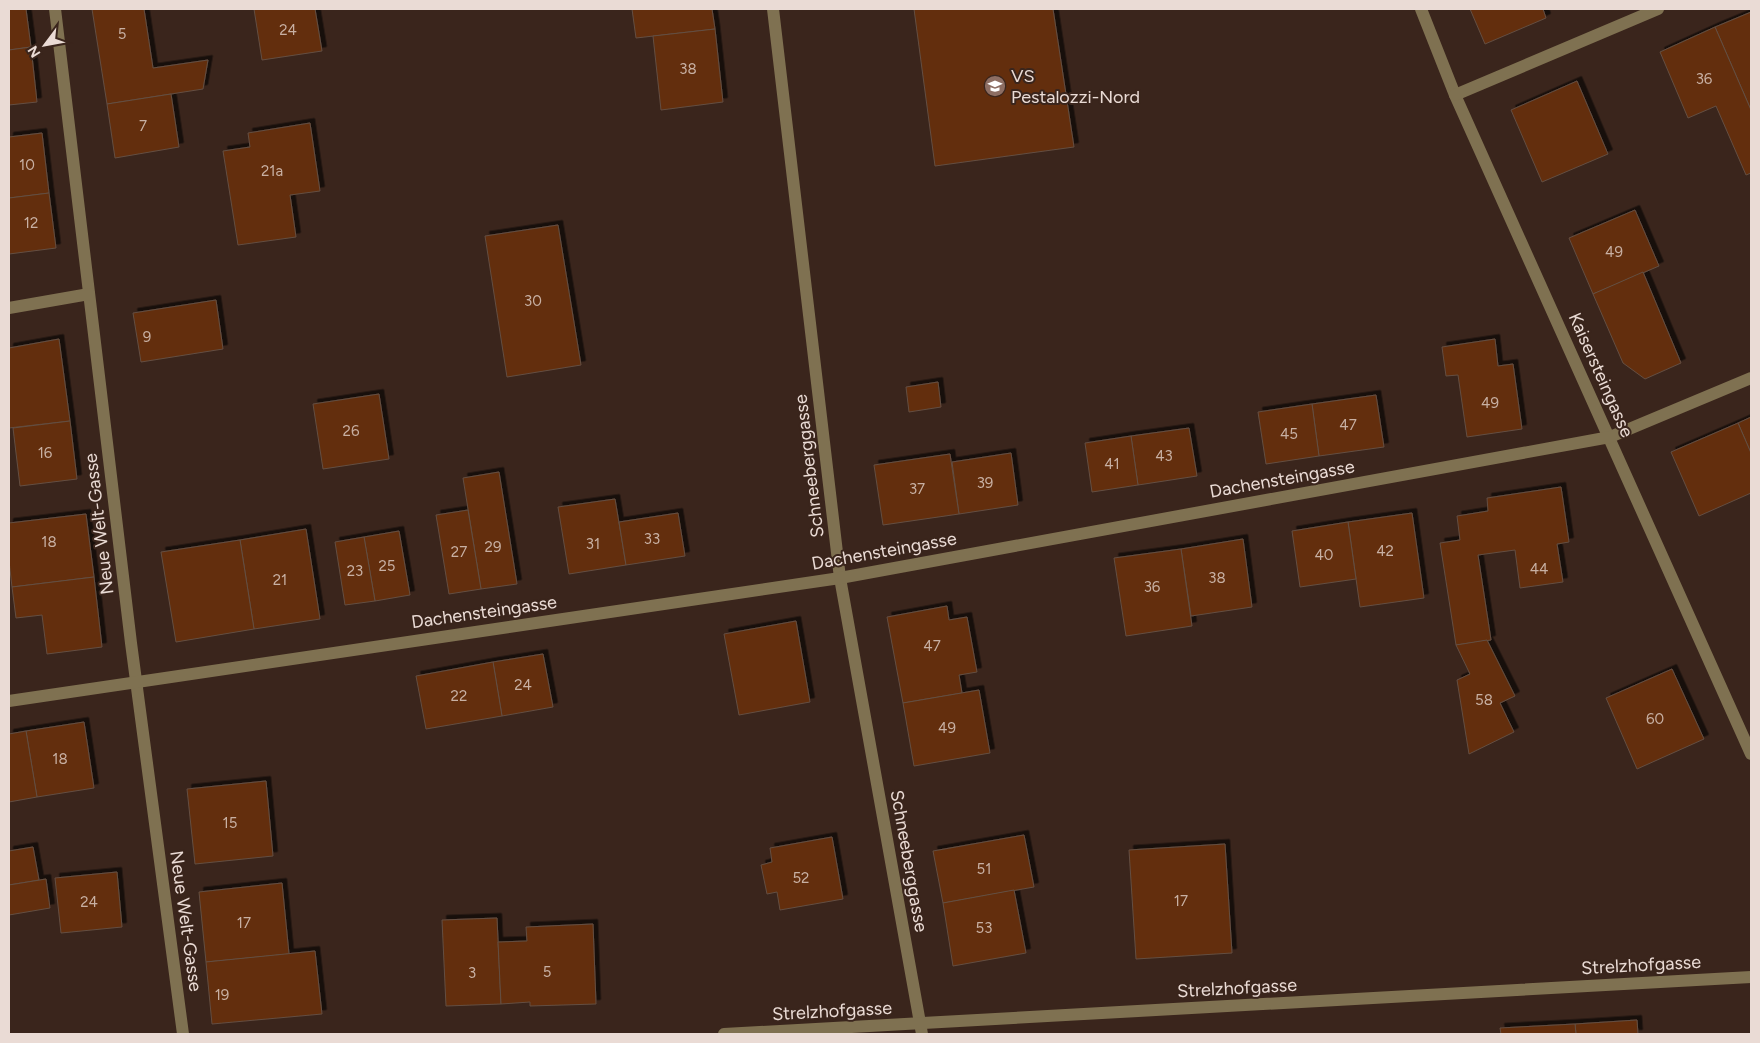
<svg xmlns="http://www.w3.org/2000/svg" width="1760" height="1043" viewBox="0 0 1760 1043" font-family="Figtree,sans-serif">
  <defs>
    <filter id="shadow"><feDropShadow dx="4.5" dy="-4.5" stdDeviation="0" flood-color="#0009"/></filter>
  </defs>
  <rect width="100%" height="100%" fill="#3a251c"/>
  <g fill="#632f0c" stroke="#644e42" filter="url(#shadow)">
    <path d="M9 9H26L31 47 9 50Z"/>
    <path d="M92 9H144L153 68 208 60 203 89 107 104Z"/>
    <path d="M254 9H315L322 51 262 60Z"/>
    <path d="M632 9H712L715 29 636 38Z"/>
    <path d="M914 9H1053L1074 147 935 166Z"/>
    <path d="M1470 9H1543L1546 18 1485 44Z"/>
    <path d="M1751 12V110L1715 27Z"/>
    <path d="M1715 27 1751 110V173L1746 175 1716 106 1688 118 1660 52Z"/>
    <path d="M715 29 723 102 661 110 653 36Z"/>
    <path d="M31 47 37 102 9 105V50Z"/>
    <path d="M1577 81 1608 154 1542 182 1511 110Z"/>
    <path d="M171 94 179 147 115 158 107 104Z"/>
    <path d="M310 123 320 191 290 195 296 237 238 245 223 151 250 147 248 133Z"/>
    <path d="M42 133 49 193 9 198V137Z"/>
    <path d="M49 193 56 248 9 254V198Z"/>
    <path d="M1635 210 1659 266 1593 294 1569 238Z"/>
    <path d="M558 225 581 365 507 377 485 236Z"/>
    <path d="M1643 272 1681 363 1645 379 1623 363 1593 294Z"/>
    <path d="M216 300 223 349 141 362 133 313Z"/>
    <path d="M59 339 70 421 9 428V348Z"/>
    <path d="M1495 339 1498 366 1513 364 1522 429 1467 437 1458 375 1446 376 1442 347Z"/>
    <path d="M938 382 941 407 909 412 906 387Z"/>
    <path d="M379 394 389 459 323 469 313 404Z"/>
    <path d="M1376 395 1384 447 1319 456 1312 404Z"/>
    <path d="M1312 404 1319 456 1266 464 1258 412Z"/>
    <path d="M1751 417V453L1738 423Z"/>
    <path d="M70 421 77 479 20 486 13 428Z"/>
    <path d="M1738 423 1751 453V493L1699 516 1671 452Z"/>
    <path d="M1189 428 1197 476 1138 485 1131 436Z"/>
    <path d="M1131 436 1138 485 1092 492 1085 443Z"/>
    <path d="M1011 453 1018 505 959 514 952 462Z"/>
    <path d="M950 454 959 514 883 525 874 465Z"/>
    <path d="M499 472 517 584 481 589 463 478Z"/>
    <path d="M1561 487 1569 542 1557 544 1563 582 1520 588 1515 550 1478 555 1491 640 1456 645 1440 543 1460 540 1457 516 1488 511 1487 498Z"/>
    <path d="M615 499 626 565 569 574 558 507Z"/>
    <path d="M468 510 481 589 449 594 436 515Z"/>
    <path d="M678 513 685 556 626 565 619 522Z"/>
    <path d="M1412 513 1424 598 1360 607 1348 522Z"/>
    <path d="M86 514 94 577 12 587 9 561V523Z"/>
    <path d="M1348 522 1356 579 1300 587 1292 531Z"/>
    <path d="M306 529 320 619 254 629 240 540Z"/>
    <path d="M399 531 410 595 375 601 364 537Z"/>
    <path d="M364 537 375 601 345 605 335 542Z"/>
    <path d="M1243 539 1252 607 1191 616 1181 549Z"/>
    <path d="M240 540 254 629 176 642 161 552Z"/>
    <path d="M1181 549 1192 626 1126 636 1114 558Z"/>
    <path d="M94 577 102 647 47 654 42 615 16 618 12 587Z"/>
    <path d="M947 606 949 620 967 617 977 672 959 675 962 693 903 703 887 617Z"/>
    <path d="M796 621 810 702 739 715 724 634Z"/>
    <path d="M1487 640 1515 696 1500 703 1514 732 1469 754 1457 680 1470 674 1456 645Z"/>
    <path d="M543 654 553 707 502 716 493 662Z"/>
    <path d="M493 662 502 716 426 729 416 676Z"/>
    <path d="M1672 669 1704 739 1637 769 1606 698Z"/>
    <path d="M979 690 990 753 914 766 903 703Z"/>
    <path d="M84 722 94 788 37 797 26 731Z"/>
    <path d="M26 731 37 797 9 802V734Z"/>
    <path d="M266 781 273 856 195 864 187 789Z"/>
    <path d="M1024 835 1034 887 943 903 933 851Z"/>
    <path d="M832 837 843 899 780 910 777 892 767 894 761 865 772 862 770 848Z"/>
    <path d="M1225 844 1232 953 1136 959 1129 850Z"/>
    <path d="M33 847 39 880 9 885V851Z"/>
    <path d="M117 872 122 927 61 933 55 878Z"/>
    <path d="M46 879 50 908 9 915V885Z"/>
    <path d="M282 883 289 954 206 962 199 892Z"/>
    <path d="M1014 890 1026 953 953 966 943 903Z"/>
    <path d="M497 918 501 1004 446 1006 442 920Z"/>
    <path d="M593 924 596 1004 530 1006V1002L501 1004 498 942 527 941 526 927Z"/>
    <path d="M315 951 322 1014 212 1024 206 962Z"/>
    <path d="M1637 1020 1638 1034H1576L1575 1024Z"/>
    <path d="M1575 1024 1576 1034H1501L1500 1028Z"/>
  </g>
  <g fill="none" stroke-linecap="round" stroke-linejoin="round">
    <g stroke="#7f7151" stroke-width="12">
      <path d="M55 9 131 643 183 1034"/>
      <path d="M773 9 840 578 922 1034"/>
      <path d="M1421 9 1455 95 1751 754"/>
      <path d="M1455 95 1658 9"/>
      <path d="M9 308 89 294"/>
      <path d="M9 701 840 578 1610 437 1751 378"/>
      <path d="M724 1034 1751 977"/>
    </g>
  </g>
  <defs>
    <g id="school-disc" transform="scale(1.125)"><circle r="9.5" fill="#8d6e63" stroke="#3a251c"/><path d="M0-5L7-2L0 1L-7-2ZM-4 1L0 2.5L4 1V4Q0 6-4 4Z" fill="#fff"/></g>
  </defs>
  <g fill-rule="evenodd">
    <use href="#school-disc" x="995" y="86"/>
  </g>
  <g text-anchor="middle" stroke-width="4" stroke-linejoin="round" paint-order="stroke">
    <g font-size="15" fill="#c8b0a3">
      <text x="288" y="35">24</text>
      <text x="122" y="39">5</text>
      <text x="688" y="74">38</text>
      <text x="1704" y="84">36</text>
      <text x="143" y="131">7</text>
      <text x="27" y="170">10</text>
      <text x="272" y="176">21a</text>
      <text x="31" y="228">12</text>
      <text x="1614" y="257">49</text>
      <text x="533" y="306">30</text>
      <text x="147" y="342">9</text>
      <text x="1490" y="408">49</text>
      <text x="1348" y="430">47</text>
      <text x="351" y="436">26</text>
      <text x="1289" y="439">45</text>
      <text x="45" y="458">16</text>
      <text x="1164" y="461">43</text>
      <text x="1112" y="469">41</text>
      <text x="985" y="488">39</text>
      <text x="917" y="494">37</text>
      <text x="652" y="544">33</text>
      <text x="49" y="547">18</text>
      <text x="593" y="549">31</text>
      <text x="493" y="552">29</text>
      <text x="1385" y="556">42</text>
      <text x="459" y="557">27</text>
      <text x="1324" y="560">40</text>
      <text x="387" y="571">25</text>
      <text x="1539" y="574">44</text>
      <text x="355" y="576">23</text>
      <text x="1217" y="583">38</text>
      <text x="280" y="585">21</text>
      <text x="1152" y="592">36</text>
      <text x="932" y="651">47</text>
      <text x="523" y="690">24</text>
      <text x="459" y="701">22</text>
      <text x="1484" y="705">58</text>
      <text x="1655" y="724">60</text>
      <text x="947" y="733">49</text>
      <text x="60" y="764">18</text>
      <text x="230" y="828">15</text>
      <text x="984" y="874">51</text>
      <text x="801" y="883">52</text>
      <text x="1181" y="906">17</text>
      <text x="89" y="907">24</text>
      <text x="244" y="928">17</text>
      <text x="984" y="933">53</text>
      <text x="547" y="977">5</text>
      <text x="472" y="978">3</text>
      <text x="222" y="1000">19</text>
    </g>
    <g font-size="18" fill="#eadbd5" stroke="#3a251c" text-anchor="start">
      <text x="1011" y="82">VS<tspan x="1011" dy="21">Pestalozzi-Nord</tspan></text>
    </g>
    <g font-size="18" fill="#eadbd5" stroke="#3a251c">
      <text transform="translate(1601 375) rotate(66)" y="6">Kaisersteingasse</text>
      <text transform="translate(809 466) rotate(-97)" y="6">Schneeberggasse</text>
      <text transform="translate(1282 479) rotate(-10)" y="6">Dachensteingasse</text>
      <text transform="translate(99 524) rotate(-97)" y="6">Neue Welt-Gasse</text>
      <text transform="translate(884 551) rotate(-10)" y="6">Dachensteingasse</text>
      <text transform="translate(484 612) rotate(-8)" y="6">Dachensteingasse</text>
      <text transform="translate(909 861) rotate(80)" y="6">Schneeberggasse</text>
      <text transform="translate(186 921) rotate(82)" y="6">Neue Welt-Gasse</text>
      <text transform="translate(1641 965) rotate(-3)" y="6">Strelzhofgasse</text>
      <text transform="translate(1237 988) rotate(-3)" y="6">Strelzhofgasse</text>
      <text transform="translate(832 1011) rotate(-3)" y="6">Strelzhofgasse</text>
    </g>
  </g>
  <rect width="1760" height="1043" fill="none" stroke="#eadbd5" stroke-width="20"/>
  <g transform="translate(45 45) rotate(238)" stroke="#3a251c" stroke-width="4" paint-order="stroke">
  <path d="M0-4L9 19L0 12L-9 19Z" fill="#eadbd5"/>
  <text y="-8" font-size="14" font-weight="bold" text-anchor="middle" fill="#eadbd5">N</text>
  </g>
</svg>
